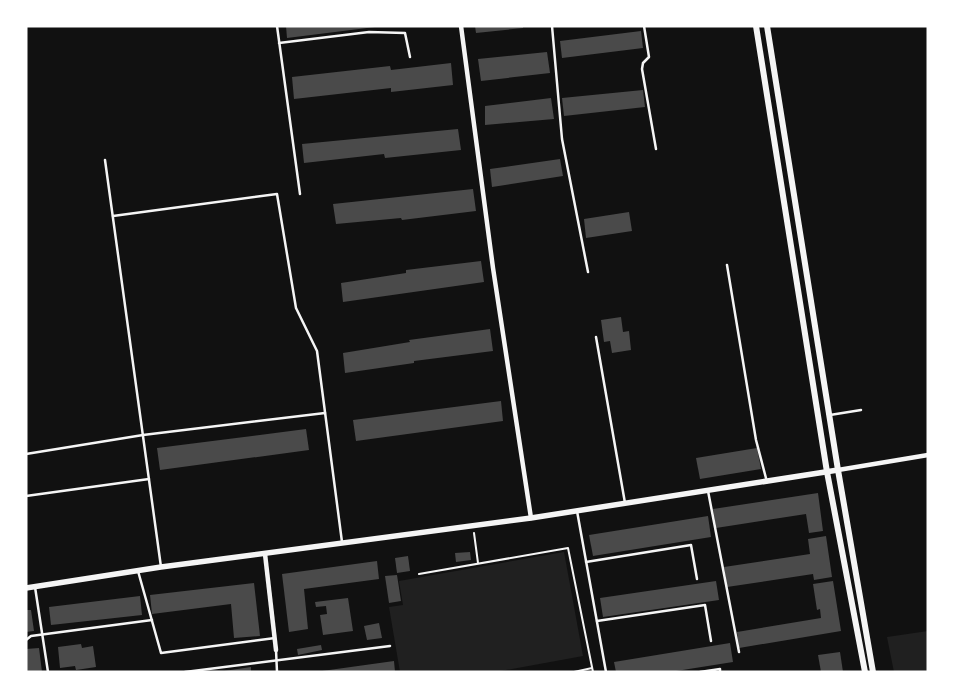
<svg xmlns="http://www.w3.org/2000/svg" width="954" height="698" viewBox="0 0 954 698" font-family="Karla,sans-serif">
  <rect width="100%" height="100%" fill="#111"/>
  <g fill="#202020">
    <path d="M564 552 583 656 495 672H400L389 607 403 605 399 581Z"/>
    <path d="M928 631V672H894L887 637Z"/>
  </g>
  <g fill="#4a4a4a">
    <path d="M286 26H375V27L287 38Z"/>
    <path d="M475 26H523V28L476 33Z"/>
    <path d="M641 31 643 48 562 58 560 41Z"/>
    <path d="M547 52 550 73 481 81 478 59Z"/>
    <path d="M451 63 453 85 391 92V88L294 99 292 77 390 66 391 70Z"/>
    <path d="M643 90 645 107 564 116 562 98Z"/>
    <path d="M551 98 554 119 485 125V106Z"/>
    <path d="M458 129 461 150 385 158 384 154 304 163 302 144Z"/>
    <path d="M560 159 563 176 492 187 490 169Z"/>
    <path d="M473 189 476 211 402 220 401 218 336 224 333 204Z"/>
    <path d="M629 212 632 231 586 238 584 219Z"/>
    <path d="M481 261 484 282 343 302 341 283 406 273V270Z"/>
    <path d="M621 317 623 332 629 331 631 350 612 353 610 341 604 342 601 320Z"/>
    <path d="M490 329 493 351 414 361V363L345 373 343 353 410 342 409 340Z"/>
    <path d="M501 401 503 421 356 441 353 420Z"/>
    <path d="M306 429 309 450 160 470 157 448Z"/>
    <path d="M757 448 761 469 700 479 696 458Z"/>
    <path d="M818 493 823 531 809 533 806 514 716 528 713 509Z"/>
    <path d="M708 516 711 537 593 556 589 535Z"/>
    <path d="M826 536 832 577 814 580 813 574 727 587 724 567 810 554 808 539Z"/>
    <path d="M470 552 471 560 456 562 455 553Z"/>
    <path d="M408 556 410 571 397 573 395 558Z"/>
    <path d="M377 561 379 579 304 589 308 629 289 632 282 574Z"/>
    <path d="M397 575 401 601 389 603 385 576Z"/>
    <path d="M716 581 719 600 603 617 600 598Z"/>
    <path d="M833 581 841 631 739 648 737 632 821 618 820 609 817 610 813 584Z"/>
    <path d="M254 583 260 636 234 638 231 604 152 614 150 595Z"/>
    <path d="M140 596 142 615 51 625 49 607Z"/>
    <path d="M348 598 353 631 323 635 320 615 327 614 326 606 316 607 315 602Z"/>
    <path d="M26 610H31L34 631 26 632Z"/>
    <path d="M379 623 382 638 367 640 364 626Z"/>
    <path d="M730 643 733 662 670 672H616L614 662Z"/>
    <path d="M81 644 82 648 93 646 96 667 76 670 75 666 60 668 58 647Z"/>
    <path d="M321 645 322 650 298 655 297 649Z"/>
    <path d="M39 648 42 672H26V649Z"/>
    <path d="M840 652 843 672H821L818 655Z"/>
    <path d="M394 661 395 672H322V671Z"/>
    <path d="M251 667V672H224V671Z"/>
  </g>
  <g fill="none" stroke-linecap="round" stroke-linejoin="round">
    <g stroke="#f5f5f5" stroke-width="2">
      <path d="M474 533 478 563"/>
      <path d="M419 574 568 548 593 672"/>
      <path d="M574 672 592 668"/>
    </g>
    <g stroke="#f5f5f5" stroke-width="2.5">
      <path d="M277 26 300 194"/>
      <path d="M552 26 562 139 588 272"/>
      <path d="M644 26 649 57 643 63 642 69 656 149"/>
      <path d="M279 43 369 32 405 33 410 57"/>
      <path d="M105 160 161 567"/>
      <path d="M113 216 277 194 296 308 317 351 342 542"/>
      <path d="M727 265 756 440 767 482"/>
      <path d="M596 337 625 503"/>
      <path d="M830 415 861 410"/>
      <path d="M26 454 143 435 325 413"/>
      <path d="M708 491 739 652"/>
      <path d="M26 496 149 479"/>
      <path d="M577 511 606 672"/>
      <path d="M586 562 691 545 697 579"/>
      <path d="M138 571 161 653 275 638"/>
      <path d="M35 587 48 672"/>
      <path d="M597 621 705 605 711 641"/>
      <path d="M26 640 31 636 152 620"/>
      <path d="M276 650 277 672"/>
      <path d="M185 672 390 646"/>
      <path d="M700 672 720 669V672"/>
    </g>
    <g stroke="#f5f5f5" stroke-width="4.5">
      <path d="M461 26 493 268 531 518"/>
      <path d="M838 470 928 455"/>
      <path d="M265 554 276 650"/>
    </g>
    <path stroke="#f5f5f5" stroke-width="5.5" d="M26 588 161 567 531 518 838 470"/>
    <g stroke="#f5f5f5" stroke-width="6">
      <path d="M756 26 827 472 865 672"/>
      <path d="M767 26 838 470 873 672"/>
    </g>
  </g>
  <rect width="954" height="698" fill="none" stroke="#ffffff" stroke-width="55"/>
</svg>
